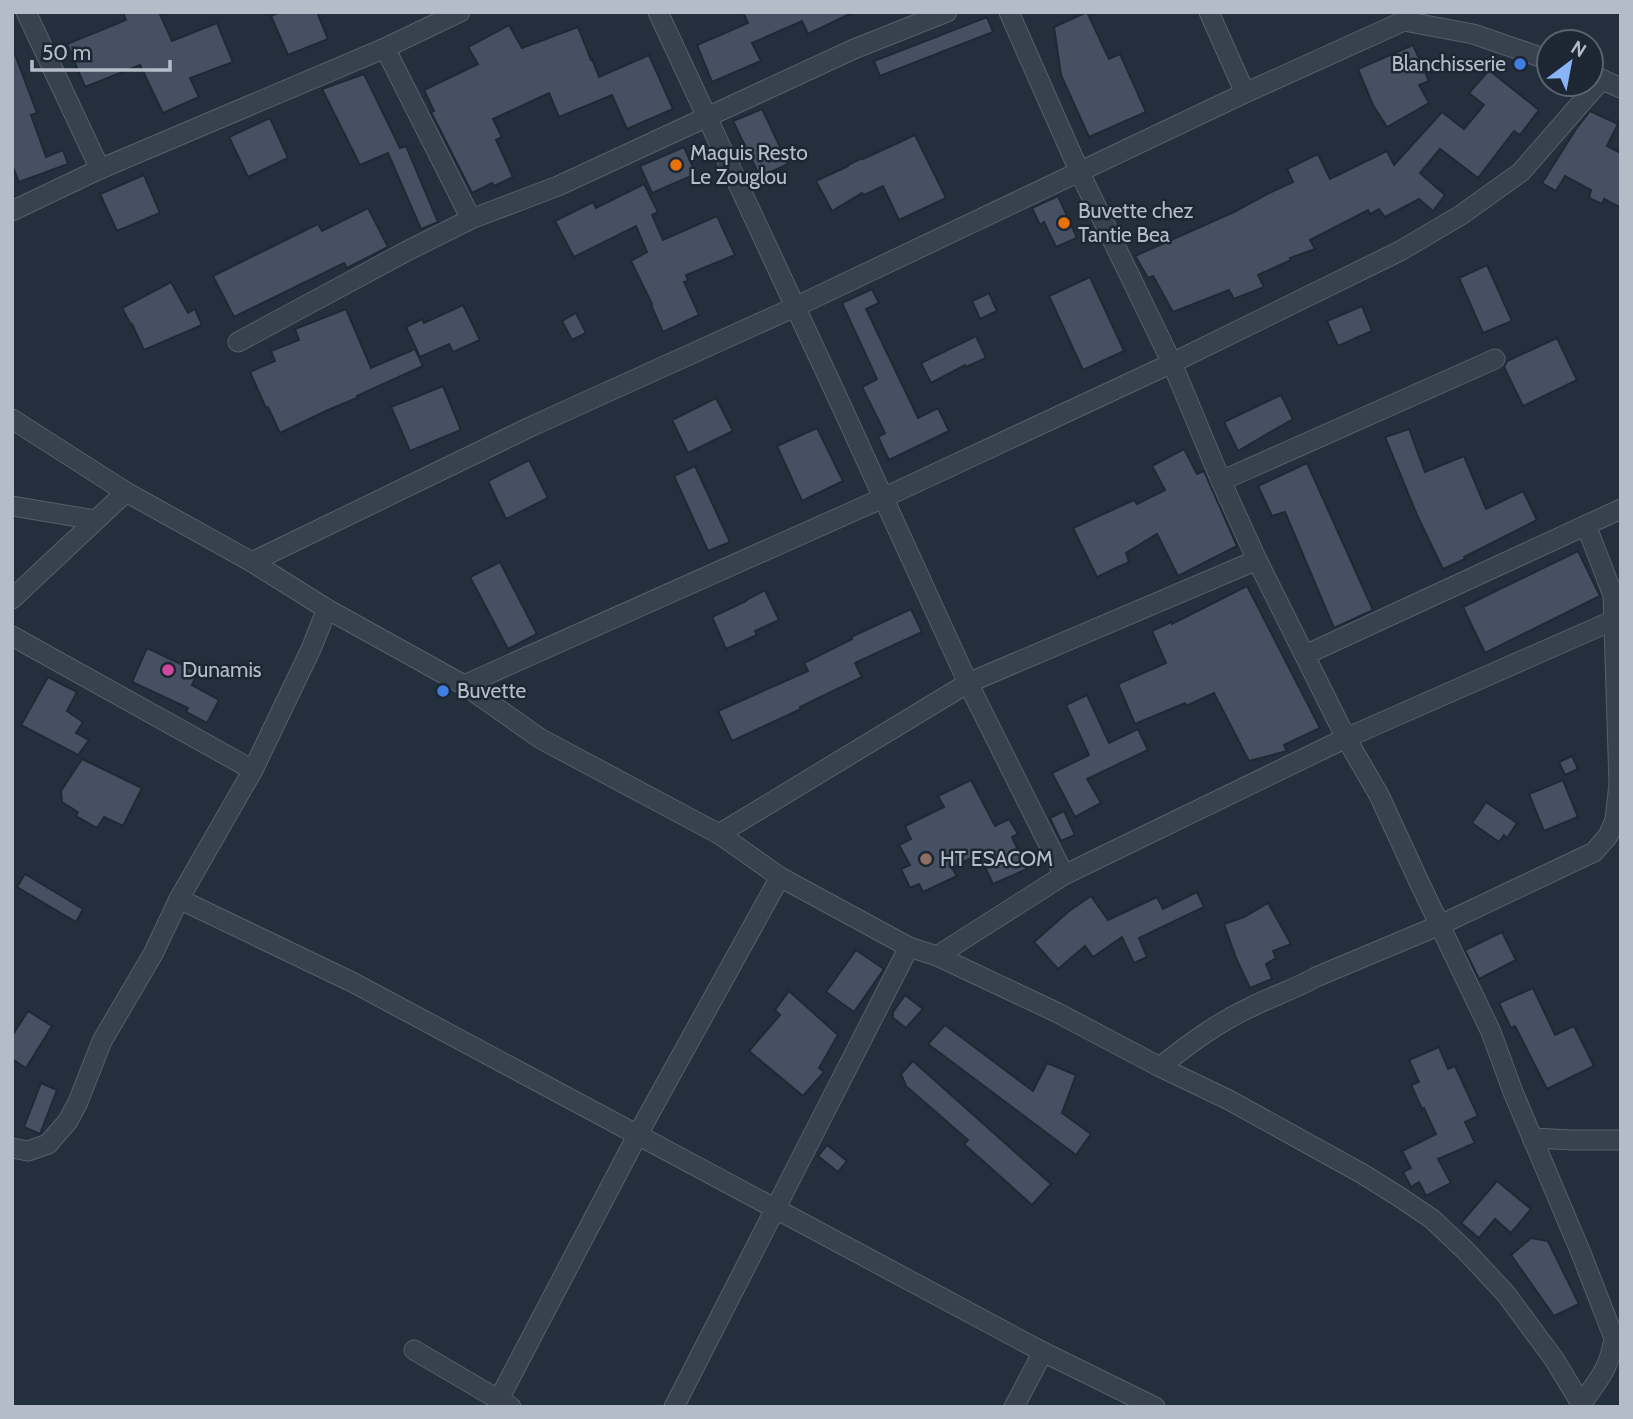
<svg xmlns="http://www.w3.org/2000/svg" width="1633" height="1419" viewBox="0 0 1633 1419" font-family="Cabin,sans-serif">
  <rect width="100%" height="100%" fill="#242f3e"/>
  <g fill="#455162" stroke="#1f2835" stroke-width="2">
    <path d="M123 12H159L172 41 217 23 233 62 190 78 199 97 163 113 140 65 85 87 67 44 126 20Z"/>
    <path d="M280 12H317L328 39 288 55 271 16Z"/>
    <path d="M743 12H854L808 34 802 21 752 43 761 61 712 82 697 45 748 23Z"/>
    <path d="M1087 12 1109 59 1120 54 1146 112 1089 137 1061 75 1054 27Z"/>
    <path d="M987 17 993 32 880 76 874 61Z"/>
    <path d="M509 25 522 48 578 27 591 60 592 59 599 77 649 55 673 109 627 129 612 95 559 117 549 93 493 119 502 137 496 140 513 177 494 186 492 183 472 193 431 112 434 111 424 90 478 64 468 47Z"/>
    <path d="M1413 45 1429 81 1419 85 1429 103 1387 127 1373 105 1358 69Z"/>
    <path d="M12 52H14L37 113 31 115 46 157 63 150 68 164 19 182 12 165Z"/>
    <path d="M1489 70 1539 110 1520 135 1514 131 1478 178 1440 149 1420 173 1445 195 1433 211 1419 199 1385 217 1379 209 1370 214 1368 210 1310 240 1315 249 1290 258 1291 260 1258 275 1264 287 1234 299 1229 290 1173 312 1153 276 1148 278 1135 256 1234 212 1267 194 1293 182 1287 169 1318 154 1330 179 1387 151 1394 165 1442 112 1464 129 1484 105 1469 93Z"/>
    <path d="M364 74 400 148 406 146 438 222 421 229 388 153 360 165 322 89Z"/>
    <path d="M762 109 788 164 760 177 733 121Z"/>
    <path d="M1590 111 1618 124 1607 146 1621 153V208L1604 199 1602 204 1589 198 1591 190 1565 176 1556 191 1542 183 1576 129Z"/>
    <path d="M270 118 288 158 248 177 229 137Z"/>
    <path d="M915 135 946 198 899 220 883 186 864 195 862 193 832 211 816 181 848 166V165L862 158 863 159Z"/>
    <path d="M684 147 696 174 652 193 640 166Z"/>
    <path d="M144 175 160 213 117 231 100 194Z"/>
    <path d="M644 184 658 212 652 215 663 240 717 216 735 255 686 275 688 281 684 282 699 315 663 332 651 305 652 304 631 261 647 252 636 226 574 257 555 221 593 202 596 208Z"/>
    <path d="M1058 196 1077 238 1056 247 1044 222 1040 225 1032 208Z"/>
    <path d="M368 208 388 247 347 268 344 263 234 317 213 276 318 224 322 231Z"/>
    <path d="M1487 265 1512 321 1483 333 1459 278Z"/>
    <path d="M1090 277 1124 351 1083 370 1049 296Z"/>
    <path d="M171 282 188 313 195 309 202 325 144 350 132 324 131 325 122 308Z"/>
    <path d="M872 289 879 303 866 309 918 418 938 408 949 431 889 460 878 437 885 433 862 387 877 379 842 303Z"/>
    <path d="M989 293 997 311 980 319 972 301Z"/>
    <path d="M463 305 480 340 453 352 449 344 420 357 406 327 422 319 424 323Z"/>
    <path d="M1362 306 1372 331 1338 346 1327 321Z"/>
    <path d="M346 309 371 368 415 349 423 366 357 396V398L328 410 280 433 268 407 266 408 250 372 275 361 271 351 299 340 295 329Z"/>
    <path d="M576 313 586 333 572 340 562 321Z"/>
    <path d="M976 336 986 358 966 367 965 365 931 383 921 363Z"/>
    <path d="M1557 338 1577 380 1523 406 1504 367 1507 361Z"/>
    <path d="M443 386 461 430 410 451 391 407Z"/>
    <path d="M1281 395 1293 419 1238 451 1224 422Z"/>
    <path d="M716 398 733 431 688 453 672 420Z"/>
    <path d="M817 428 843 481 802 501 777 446Z"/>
    <path d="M1409 429 1425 472 1464 456 1486 509 1523 491 1537 520 1464 557 1465 559 1443 569 1417 515 1385 437Z"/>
    <path d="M1184 449 1197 474 1204 471 1237 546 1178 576 1157 534 1126 553 1129 562 1097 577 1073 528 1134 500 1137 504 1165 490 1152 466Z"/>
    <path d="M529 460 548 498 506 519 488 481Z"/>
    <path d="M1307 463 1373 610 1334 628 1285 512 1272 516 1258 486Z"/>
    <path d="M695 466 730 542 708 551 674 476Z"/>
    <path d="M1578 551 1600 596 1485 653 1463 607Z"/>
    <path d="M500 562 537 634 508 649 470 577Z"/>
    <path d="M1247 586 1320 728 1284 745 1287 751 1249 761 1214 693 1186 706 1185 703 1135 724 1118 684 1166 663 1152 631 1171 622 1172 624Z"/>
    <path d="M765 590 779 620 755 631 757 635 726 649 712 617 746 601V600Z"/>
    <path d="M911 609 922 632 855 663 862 677 800 707 801 709 732 741 718 711 808 671 804 663 852 639 851 637Z"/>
    <path d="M147 648 198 672 192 685 219 700 207 723 186 712 188 708 132 682Z"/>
    <path d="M48 677 77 692 67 711 83 722 76 733 89 740 78 755 21 725Z"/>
    <path d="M1087 695 1109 743 1138 729 1148 750 1087 779 1101 803 1075 817 1052 773 1089 755 1066 705Z"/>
    <path d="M1572 756 1578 769 1565 775 1559 762Z"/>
    <path d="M82 759 142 788 123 826 104 817 97 828 76 816 78 812 62 802 61 791Z"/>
    <path d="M971 780 995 826 1009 819 1018 834 1012 837 1027 869 993 884 979 854 952 868 957 876 923 892 919 884 910 888 901 869 910 865 899 845 911 839 905 826 944 807 938 796Z"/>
    <path d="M1563 780 1578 817 1544 831 1529 794Z"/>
    <path d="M1486 802 1517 823 1507 838 1504 835 1499 842 1472 823Z"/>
    <path d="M1064 811 1075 835 1061 841 1050 818Z"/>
    <path d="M25 874 83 909 76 922 17 887Z"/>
    <path d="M1197 892 1204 907 1139 938 1147 957 1134 963 1122 937 1093 957 1085 946 1058 969 1034 942 1068 912 1091 896 1108 920 1157 897 1163 909Z"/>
    <path d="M1268 903 1291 944 1273 951 1276 958 1266 964 1272 979 1250 988 1236 958 1224 924 1244 917Z"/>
    <path d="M1502 932 1516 960 1479 979 1465 950Z"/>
    <path d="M856 950 884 969 854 1012 826 992Z"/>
    <path d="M1533 988 1555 1035 1574 1026 1594 1066 1547 1089 1515 1026 1511 1028 1499 1003Z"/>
    <path d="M789 991 838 1035 819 1068 824 1072 803 1096 749 1051 780 1015 775 1010Z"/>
    <path d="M905 995 923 1009 906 1028 893 1018V1012Z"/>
    <path d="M28 1011 52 1026 26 1068 12 1059V1036Z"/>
    <path d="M945 1025 1033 1091 1047 1063 1076 1075 1062 1113 1091 1134 1076 1155 928 1044Z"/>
    <path d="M1439 1047 1448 1069 1455 1066 1478 1116 1465 1122 1475 1143 1438 1159 1451 1183 1426 1196 1419 1182 1411 1187 1403 1172 1411 1168 1402 1151 1436 1134 1424 1108 1422 1109 1411 1085 1419 1082 1409 1060Z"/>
    <path d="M913 1061 1051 1184 1032 1205 964 1144 968 1140 906 1086 901 1074Z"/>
    <path d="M41 1083 57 1090 40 1134 24 1127Z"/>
    <path d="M827 1145 847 1161 838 1172 818 1156Z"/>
    <path d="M1497 1181 1531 1209 1511 1233 1495 1219 1479 1238 1461 1223Z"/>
    <path d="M1531 1238 1548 1241 1579 1304 1554 1316 1511 1255Z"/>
  </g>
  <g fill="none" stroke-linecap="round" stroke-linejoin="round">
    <g stroke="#565f6c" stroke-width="21">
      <g id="minor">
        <path d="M26 12 100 169 385 48 460 12"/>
        <path d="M658 12 835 392 968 683 1064 875"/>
        <path d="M1009 12 1080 173 1172 363 1221 481 1257 560 1346 738 1379 795 1420 884 1491 1032 1513 1092 1581 1253 1614 1338C1609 1370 1599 1379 1581 1404"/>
        <path d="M1209 12 1245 93"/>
        <path d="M385 48 471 219"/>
        <path d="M1591 75 1621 88"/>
        <path d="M12 211 100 169"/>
        <path d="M238 342 407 251 471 219 558 186 854 49 947 12"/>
        <path d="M12 419 126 492 252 562 327 609 464 685 541 739 719 834 780 877 909 947 937 956 1056 1012 1160 1067 1229 1100 1361 1173 1398 1196 1432 1219 1466 1251 1506 1294 1554 1359 1583 1407"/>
        <path d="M1221 481 1495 359"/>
        <path d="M12 506 95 520"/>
        <path d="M252 562 530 427 795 307 1245 93 1404 21 1473 34 1549 60"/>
        <path d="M12 599 126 492"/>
        <path d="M12 636 253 770"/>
        <path d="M1305 655 1621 509"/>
        <path d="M464 685 883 498 1172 363 1400 251 1461 215 1521 172 1602 79"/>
        <path d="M719 834 968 683 1257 560"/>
        <path d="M179 899 354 983 1043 1352 1155 1407"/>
        <path d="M937 956 1064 875 1346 738 1614 620H1621"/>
        <path d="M1160 1067C1190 1043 1217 1023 1251 1007 1273 996 1295 989 1316 977L1440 925 1594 852 1608 836 1615 820 1619 784 1613 595 1586 525"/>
        <path d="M1532 1138 1573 1140H1621"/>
        <path d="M12 1148 28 1151 48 1144 68 1121 78 1102 102 1041 153 954 179 899 253 770 311 649 327 609"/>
        <path d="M414 1350 511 1407"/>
        <path d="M499 1399 638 1134 780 877"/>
        <path d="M674 1407 909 947"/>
        <path d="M1014 1407 1043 1352"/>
      </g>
    </g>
    <use href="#minor" stroke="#38414e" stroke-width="19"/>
  </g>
  <g fill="#3f7fe0" stroke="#1d2633" stroke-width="2.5">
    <circle cx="1520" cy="64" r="7"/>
    <circle cx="443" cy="691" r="7"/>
  </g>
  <g fill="#e8710a" stroke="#1d2633" stroke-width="2.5">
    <circle cx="676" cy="165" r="7"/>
    <circle cx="1064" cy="223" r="7"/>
  </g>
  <circle fill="#d1479c" stroke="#1d2633" stroke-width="2.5" cx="168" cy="670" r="7"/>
  <circle fill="#8d6e63" stroke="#1d2633" stroke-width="2.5" cx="926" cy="859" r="7"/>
  <g text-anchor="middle" stroke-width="5" stroke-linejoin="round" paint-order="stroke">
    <g font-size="21" fill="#b4bcc9" stroke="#1d2633" text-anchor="start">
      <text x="1506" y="71" text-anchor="end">Blanchisserie</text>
      <text x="690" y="160">Maquis Resto<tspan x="690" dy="24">Le Zouglou</tspan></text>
      <text x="1078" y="218">Buvette chez<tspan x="1078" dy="24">Tantie Bea</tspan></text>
      <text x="182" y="677">Dunamis</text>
      <text x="457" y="698">Buvette</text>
      <text x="940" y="866">HT ESACOM</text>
    </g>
  </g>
  <rect width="1633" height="1419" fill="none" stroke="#b4bcc9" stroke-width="28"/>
  <g transform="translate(1570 63) rotate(32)"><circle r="33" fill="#1d2633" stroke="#59626f" stroke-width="2"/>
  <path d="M0-5L12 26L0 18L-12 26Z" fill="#8ab4f8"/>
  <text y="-10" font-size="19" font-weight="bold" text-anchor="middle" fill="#b4bcc9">N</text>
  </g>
  <path d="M32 60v10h138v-10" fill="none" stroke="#b4bcc9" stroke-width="3.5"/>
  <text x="42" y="60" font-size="21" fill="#b4bcc9" stroke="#1d2633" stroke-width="5" paint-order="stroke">50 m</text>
</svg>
